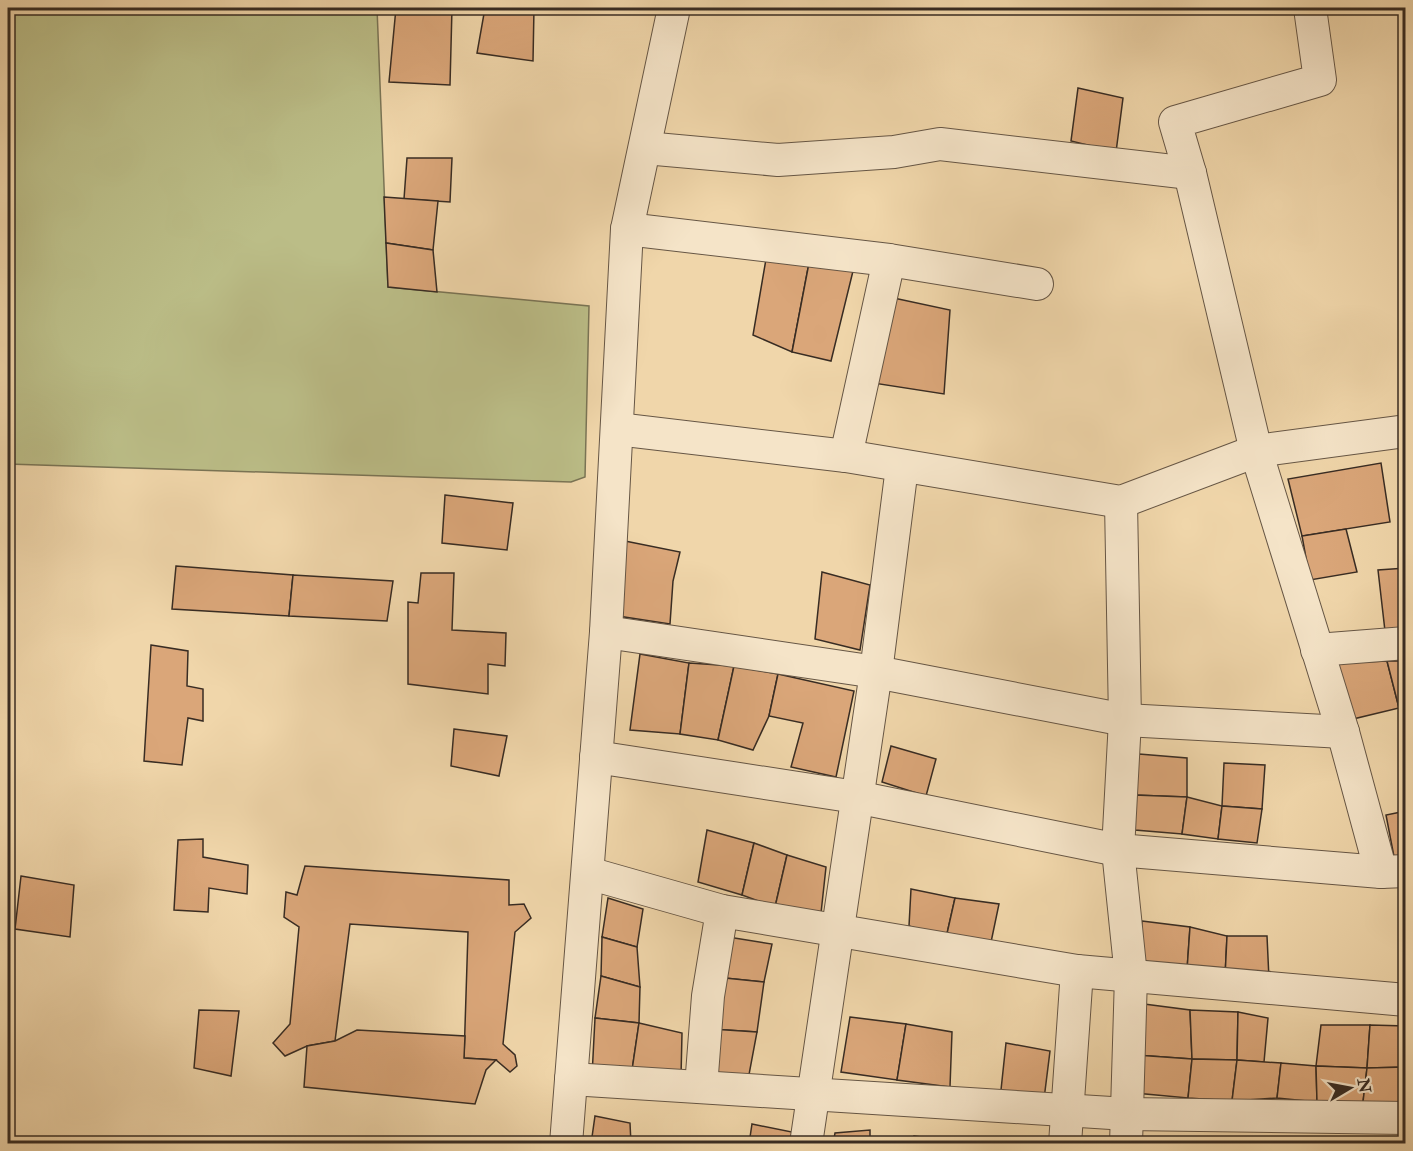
<svg xmlns="http://www.w3.org/2000/svg" width="1413" height="1151" viewBox="0 0 1413 1151" font-family="'IM FELL Double Pica',serif">
  <rect width="100%" height="100%" fill="#f0d6aa"/>
  <filter id="stains"><feTurbulence type="fractalNoise" baseFrequency=".00333" numOctaves="4"/><feColorMatrix values="0 0 0 0 .2 0 0 0 0 .09 0 0 0 0 .02 0 0 0 .5 -.17"/></filter>
  <radialGradient id="worn" r=".72"><stop offset=".6" stop-color="#630" stop-opacity="0"/><stop offset="1" stop-color="#630" stop-opacity=".3"/></radialGradient>
  <path fill="#bbbd87" stroke="#7a7455" stroke-width="1.5" d="M8 8H377L388 287 589 306 585 477 571 482 8 464Z"/>
  <g fill="#daa679" stroke="#382c23" stroke-width="1.5">
    <path d="M396 8H452L450 85 389 82Z"/>
    <path d="M485 8H534L533 61 477 53Z"/>
    <path d="M1078 88 1123 98 1116 152 1071 141Z"/>
    <path d="M407 158H452L450 202 404 199Z"/>
    <path d="M384 197 438 201 433 250 386 243Z"/>
    <path d="M386 243 433 250 437 292 388 287Z"/>
    <path d="M766 259 809 263 792 352 753 335Z"/>
    <path d="M809 263 854 267 831 361 792 352Z"/>
    <path d="M889 297 950 310 944 394 873 383Z"/>
    <path d="M1381 463 1390 522 1302 536 1288 479Z"/>
    <path d="M445 495 513 503 507 550 442 543Z"/>
    <path d="M1346 529 1357 572 1310 580 1302 536Z"/>
    <path d="M625 541 680 552 673 581 670 624 618 616Z"/>
    <path d="M176 566 293 575 289 616 172 609Z"/>
    <path d="M1406 568V631H1385L1378 570Z"/>
    <path d="M822 572 870 585 860 650 815 639Z"/>
    <path d="M421 573H454L452 630 506 633 505 666 488 664V694L408 684V602L418 603Z"/>
    <path d="M293 575 393 581 387 621 289 616Z"/>
    <path d="M151 645 188 651 187 686 203 689V721L188 718 182 765 144 761Z"/>
    <path d="M640 654 689 663 680 734 630 730Z"/>
    <path d="M1387 661 1399 708 1353 719 1336 663Z"/>
    <path d="M1387 661H1406V707L1399 708Z"/>
    <path d="M689 663 734 666 718 740 680 734Z"/>
    <path d="M734 666 778 674 769 716 753 750 718 740Z"/>
    <path d="M778 674 854 691 836 777 791 767 803 723 769 716Z"/>
    <path d="M454 729 507 736 499 776 451 766Z"/>
    <path d="M891 746 936 759 926 796 882 782Z"/>
    <path d="M1139 754 1187 758V797L1134 795Z"/>
    <path d="M1224 763 1265 765 1262 809 1222 806Z"/>
    <path d="M1134 795 1187 797 1182 834 1135 830Z"/>
    <path d="M1187 797 1222 806 1218 839 1182 834Z"/>
    <path d="M1222 806 1262 809 1257 843 1218 839Z"/>
    <path d="M1406 811V860L1395 862 1386 815Z"/>
    <path d="M707 830 754 843 742 895 698 882Z"/>
    <path d="M203 839V857L248 865 247 894 209 888 208 912 174 910 178 840Z"/>
    <path d="M754 843 787 855 775 907 742 895Z"/>
    <path d="M787 855 826 867 821 913 775 907Z"/>
    <path d="M305 866 509 880V905L524 904 531 918 515 932 503 1044 515 1055 517 1066 510 1072 496 1060 464 1058 468 932 350 924 335 1041 307 1046 285 1056 273 1043 290 1024 299 927 284 917 286 892 297 895Z"/>
    <path d="M21 876 74 885 70 937 15 929Z"/>
    <path d="M911 889 955 898 946 938 909 926Z"/>
    <path d="M608 898 643 909 637 947 602 937Z"/>
    <path d="M955 898 999 904 990 947 946 938Z"/>
    <path d="M1142 921 1190 927 1187 970 1138 963Z"/>
    <path d="M1190 927 1227 936 1225 977 1187 970Z"/>
    <path d="M722 936 772 944 764 982 715 977Z"/>
    <path d="M1227 936H1267L1269 979 1225 977Z"/>
    <path d="M602 937 637 947 640 987 601 976Z"/>
    <path d="M601 976 640 987 639 1023 595 1018Z"/>
    <path d="M715 977 764 982 757 1032 711 1029Z"/>
    <path d="M1144 1004 1190 1010 1192 1059 1136 1055Z"/>
    <path d="M199 1010 239 1011 231 1076 194 1068Z"/>
    <path d="M1190 1010 1238 1012 1237 1060 1192 1059Z"/>
    <path d="M1238 1012 1268 1018 1264 1062 1237 1060Z"/>
    <path d="M850 1017 906 1024 897 1080 841 1072Z"/>
    <path d="M595 1018 639 1023 631 1077 592 1076Z"/>
    <path d="M639 1023 682 1033 681 1077H631Z"/>
    <path d="M906 1024 952 1032 950 1087 897 1080Z"/>
    <path d="M1321 1025H1370L1367 1068 1316 1066Z"/>
    <path d="M1370 1025 1406 1026V1067L1367 1068Z"/>
    <path d="M711 1029 757 1032 748 1080 709 1075Z"/>
    <path d="M357 1030 465 1036 464 1058 496 1060 486 1070 475 1104 304 1087 307 1046 335 1041Z"/>
    <path d="M1006 1043 1050 1051 1044 1099 1001 1090Z"/>
    <path d="M1136 1055 1192 1059 1188 1098 1135 1093Z"/>
    <path d="M1192 1059 1237 1060 1232 1101 1188 1098Z"/>
    <path d="M1237 1060 1281 1063 1277 1098 1232 1101Z"/>
    <path d="M1281 1063 1316 1066 1317 1102 1277 1098Z"/>
    <path d="M1316 1066 1367 1068 1363 1102H1317Z"/>
    <path d="M1406 1067 1401 1108 1363 1102 1367 1068Z"/>
    <path d="M595 1116 630 1123 631 1144H591Z"/>
    <path d="M752 1124 792 1132 790 1144H749Z"/>
    <path d="M870 1130V1144H833L835 1133Z"/>
    <path d="M914 1136 956 1142V1144H914Z"/>
  </g>
  <g fill="none" stroke-linecap="round" stroke-linejoin="round">
    <g stroke="#665645" stroke-width="34">
      <g id="minor">
        <path d="M1310 8 1320 80 1175 122 1190 173 1256 451 1343 732 1381 872"/>
        <path d="M645 148 778 160 894 152 940 144 1190 173"/>
        <path d="M627 229 889 260 1037 284"/>
        <path d="M617 429 846 456 1121 502 1256 451 1406 431"/>
        <path d="M846 456 889 260"/>
        <path d="M1121 502 1125 720 1118 850 1131 976 1126 1144"/>
        <path d="M606 632 876 672 1125 720 1343 732"/>
        <path d="M1317 650 1406 643"/>
        <path d="M596 757 856 797 1118 850 1381 872 1406 871"/>
        <path d="M588 873 722 911 1077 971 1406 1000"/>
        <path d="M571 1079 1127 1114 1406 1118"/>
        <path d="M701 1087 708 996 722 911"/>
        <path d="M566 1144 606 632 627 229 674 8"/>
        <path d="M806 1144 876 672 902 467"/>
        <path d="M1065 1144 1077 971"/>
      </g>
    </g>
    <use href="#minor" stroke="#f5e4c8" stroke-width="32"/>
  </g>
  <rect width="1413" height="1151" fill="none" stroke="#f0d6aa" stroke-width="30"/>
  <rect x="9" y="9" width="1395" height="1133" fill="none" stroke="#382c23" stroke-width="3"/>
  <rect x="15" y="15" width="1383" height="1121" fill="none" stroke="#382c23" stroke-width="1.5"/>
  <g transform="translate(1350 1088) rotate(80)" stroke="#f5e4c8" stroke-width="4.5" paint-order="stroke">
  <path d="M0-4.5L10 22L0 15L-10 22Z" fill="#382c23"/>
  <text y="-9" font-size="16" font-weight="bold" text-anchor="middle" fill="#382c23">N</text>
  </g>
  <rect width="100%" height="100%" filter="url(#stains)"/>
  <rect width="100%" height="100%" fill="url(#worn)"/>
</svg>
